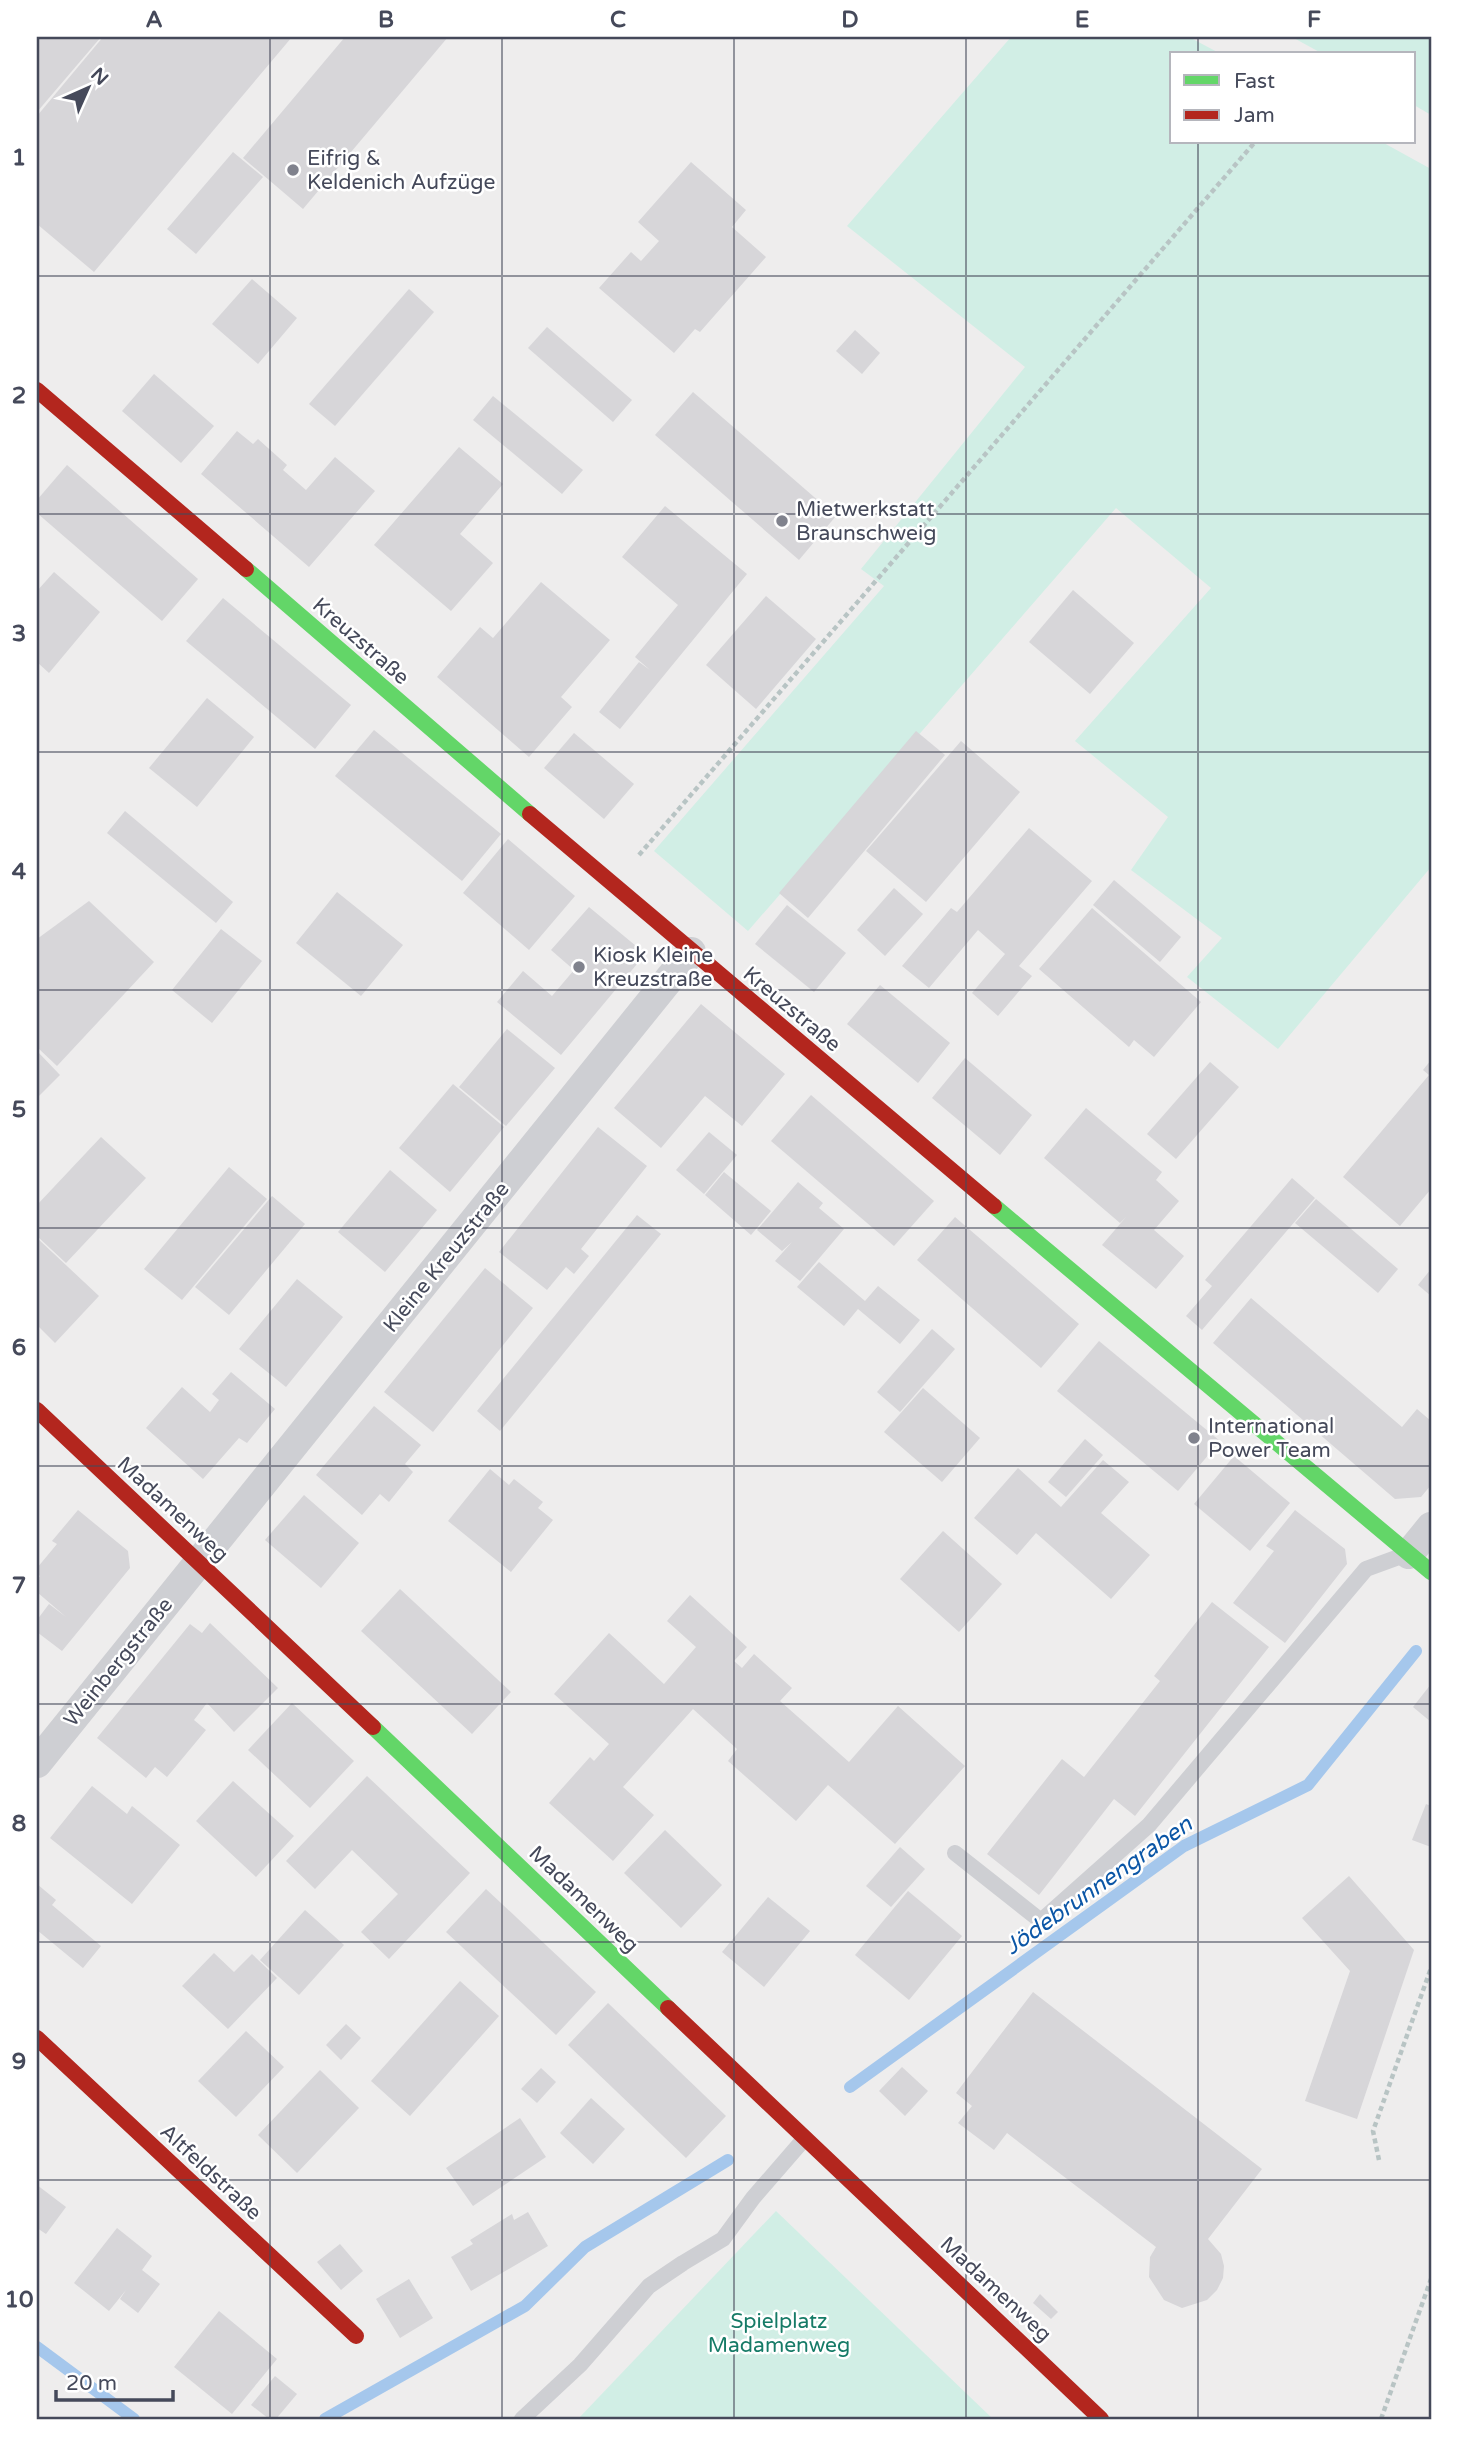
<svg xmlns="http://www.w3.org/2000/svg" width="1468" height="2456" viewBox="0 0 1468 2456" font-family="'Varela Round',sans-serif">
  <rect width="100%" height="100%" fill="#eeeded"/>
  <g fill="#d1eee5">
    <path d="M1011 37H1189L1221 54H1172V142H1382L1431 169V867L1278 1049 1187 977 1222 938 1131 870 1168 817 1075 741 1211 588 1116 508 748 931 654 851 884 586 861 569 1025 367 847 226Z"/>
    <path d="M1292 37H1431V115L1414 105V54H1323Z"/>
    <path d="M776 2211 993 2419H578Z"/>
  </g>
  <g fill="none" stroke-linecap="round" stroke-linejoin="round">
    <g stroke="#a5c7ec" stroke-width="12">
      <path d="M850 2087 1184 1846 1308 1785 1416 1651"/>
      <path d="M37 2347 134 2419"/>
      <path d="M325 2419 525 2306 585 2247 728 2160"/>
    </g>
  </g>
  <g fill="#d7d6d9">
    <path d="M37 37H101L37 112Z"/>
    <path d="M103 37H292L94 272 37 224V116Z"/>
    <path d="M345 37H448L303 209 243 158Z"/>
    <path d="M233 152 263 177 196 254 167 229Z"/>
    <path d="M691 162 746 210 732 227 766 257 700 332 695 329 674 353 599 288 631 252 641 261 659 241 638 222Z"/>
    <path d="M252 279 297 318 258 364 212 324Z"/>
    <path d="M409 289 434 312 335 426 309 404Z"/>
    <path d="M547 327 632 400 613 422 528 348Z"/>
    <path d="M855 330 880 353 862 374 836 351Z"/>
    <path d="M154 374 214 426 181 463 122 411Z"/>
    <path d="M693 392 836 516 799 560 655 435Z"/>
    <path d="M493 396 583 470 562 494 473 420Z"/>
    <path d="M237 431 253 444 258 439 287 465 283 470 306 490 335 457 375 491 309 567 201 474Z"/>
    <path d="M459 447 503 484 460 534 493 563 451 611 374 545Z"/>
    <path d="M67 465 198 579 162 621 37 513V500Z"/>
    <path d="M665 506 747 574 620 729 599 712 639 662 650 670 635 657 678 605 622 557Z"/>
    <path d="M54 572 100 612 49 673 37 662V591Z"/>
    <path d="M541 582 610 640 561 697 572 707 529 757 437 677 480 627 493 638Z"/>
    <path d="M1073 590 1134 643 1090 694 1029 642Z"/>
    <path d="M766 596 816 639 756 709 706 665Z"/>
    <path d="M223 598 351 705 315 749 186 641Z"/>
    <path d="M207 698 254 737 197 807 149 768Z"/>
    <path d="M374 730 501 834 462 881 335 776Z"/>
    <path d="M916 731 945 755 808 918 779 893Z"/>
    <path d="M574 733 634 784 604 819 544 768Z"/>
    <path d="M961 741 1020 792 926 902 866 851Z"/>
    <path d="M125 811 233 902 216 923 107 833Z"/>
    <path d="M1029 828 1092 881 1019 966 1032 976 998 1016 972 993 1005 954 978 930 929 988 902 966 951 908 957 912Z"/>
    <path d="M508 839 575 896 529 950 463 893Z"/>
    <path d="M1114 880 1181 937 1160 962 1093 905Z"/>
    <path d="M894 888 923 914 885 956 857 930Z"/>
    <path d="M337 892 403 945 361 996 296 943Z"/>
    <path d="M89 901 154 962 57 1066 37 1047V939Z"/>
    <path d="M787 905 846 953 814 992 755 944Z"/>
    <path d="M589 907 636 946 637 964 561 1055 497 1002 523 971 552 996 574 970 551 950Z"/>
    <path d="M1092 908 1201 1002 1154 1057 1134 1040 1129 1047 1039 969Z"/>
    <path d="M221 929 262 961 212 1023 172 990Z"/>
    <path d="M880 985 950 1043 918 1083 847 1024Z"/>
    <path d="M701 1004 785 1074 742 1126 705 1096 661 1148 614 1108Z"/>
    <path d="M507 1029 555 1068 506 1126 459 1087Z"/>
    <path d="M37 1051 60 1075 37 1098Z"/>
    <path d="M965 1058 1032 1115 1000 1155 932 1098Z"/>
    <path d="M1431 1060V1189L1400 1226 1343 1177 1429 1075 1423 1070Z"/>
    <path d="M1210 1062 1239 1087 1176 1159 1147 1134Z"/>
    <path d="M453 1084 504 1127 450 1192 399 1148Z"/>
    <path d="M811 1095 934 1201 894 1246 771 1141Z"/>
    <path d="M1086 1108 1162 1172 1156 1180 1179 1201 1154 1230 1184 1256 1156 1289 1102 1245 1126 1217 1120 1223 1044 1158Z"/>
    <path d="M598 1127 647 1166 581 1249 589 1256 574 1274 566 1267 547 1290 499 1252Z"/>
    <path d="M709 1132 737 1155 704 1194 676 1170Z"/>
    <path d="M101 1137 146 1178 66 1263 37 1236V1205Z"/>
    <path d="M229 1167 267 1199 182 1300 144 1269Z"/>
    <path d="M390 1170 437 1210 385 1272 338 1232Z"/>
    <path d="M724 1172 771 1211 751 1235 705 1195Z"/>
    <path d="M1292 1178 1315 1198 1202 1330 1186 1316 1212 1286 1205 1280Z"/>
    <path d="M798 1182 823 1203 819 1208 844 1229 800 1281 775 1261 792 1242 782 1251 757 1230Z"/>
    <path d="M272 1196 305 1224 229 1315 195 1287Z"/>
    <path d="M1316 1199 1398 1269 1378 1293 1295 1223Z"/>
    <path d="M637 1215 661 1234 500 1431 477 1411Z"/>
    <path d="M955 1217 1079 1324 1041 1368 917 1260Z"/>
    <path d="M37 1238 99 1296 55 1343 37 1325Z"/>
    <path d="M819 1262 865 1301 878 1286 920 1320 900 1344 858 1309 844 1326 797 1287Z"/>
    <path d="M485 1268 533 1308 433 1432 384 1392Z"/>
    <path d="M1431 1269V1296L1418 1285Z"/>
    <path d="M297 1279 343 1317 286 1387 239 1349Z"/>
    <path d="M1251 1298 1402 1427 1417 1409 1431 1421V1485L1421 1497 1395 1499 1213 1343Z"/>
    <path d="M932 1329 955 1349 900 1412 877 1392Z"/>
    <path d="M1099 1341 1220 1441 1178 1491 1057 1391Z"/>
    <path d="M231 1372 275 1409 247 1443 239 1438 203 1479 146 1428 182 1387 210 1412 219 1400 212 1394Z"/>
    <path d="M923 1388 980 1438 942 1482 884 1432Z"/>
    <path d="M374 1406 421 1445 405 1464 413 1472 389 1502 380 1494 362 1515 316 1475Z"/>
    <path d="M1085 1439 1103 1455 1066 1497 1048 1482Z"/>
    <path d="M1234 1456 1290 1503 1250 1551 1194 1504Z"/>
    <path d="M1103 1460 1129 1482 1101 1513 1150 1555 1111 1599 1036 1533 1017 1555 974 1518 1018 1468 1061 1507Z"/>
    <path d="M490 1469 509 1485 514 1479 543 1502 538 1508 553 1520 511 1572 448 1521Z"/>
    <path d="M304 1495 359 1543 321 1588 265 1540Z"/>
    <path d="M78 1510 128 1551 130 1568 62 1651 37 1632V1620L49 1604 66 1617 37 1592V1580L40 1576 37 1574V1568L57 1544 52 1541Z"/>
    <path d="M1295 1510 1345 1549 1347 1564 1285 1643 1233 1603 1274 1551 1266 1546Z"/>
    <path d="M943 1531 1002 1584 959 1632 900 1579Z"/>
    <path d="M400 1589 511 1692 472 1734 361 1631Z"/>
    <path d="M690 1595 747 1647 734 1661 742 1668 754 1654 792 1688 780 1701 849 1762 898 1706 965 1766 895 1844 828 1785 796 1821 728 1761 737 1749 693 1709 623 1787 654 1815 613 1861 549 1803 590 1757 594 1761 609 1744 554 1694 609 1633 664 1684 696 1647 667 1621Z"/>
    <path d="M1212 1602 1269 1647 1135 1816 1114 1799 1039 1895 987 1854 1062 1759 1084 1777 1160 1681 1154 1676Z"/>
    <path d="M210 1623 278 1688 234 1732 207 1703 194 1720 206 1730 167 1777 155 1767 146 1778 97 1738 190 1624 202 1633Z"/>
    <path d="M1431 1684V1722L1413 1707Z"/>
    <path d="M292 1703 354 1761 310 1808 248 1750Z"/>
    <path d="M367 1776 470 1873 389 1959 361 1932 398 1894 352 1850 315 1889 286 1861Z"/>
    <path d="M233 1781 294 1836 256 1877 196 1821Z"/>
    <path d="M92 1786 127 1814 132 1806 180 1845 132 1904 50 1838Z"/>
    <path d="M1426 1804 1431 1806V1847L1412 1840Z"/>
    <path d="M665 1830 722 1885 681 1928 624 1873Z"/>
    <path d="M900 1847 925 1869 891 1907 866 1886Z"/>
    <path d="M1349 1876 1414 1950 1357 2119 1305 2101 1350 1971 1302 1918Z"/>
    <path d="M37 1884 56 1900 52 1905 101 1946 83 1968 37 1930Z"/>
    <path d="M486 1889 596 1992 556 2035 446 1932Z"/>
    <path d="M908 1891 962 1936 909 2000 855 1955Z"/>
    <path d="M768 1897 810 1931 764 1987 722 1952Z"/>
    <path d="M305 1910 344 1945 299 1995 260 1960Z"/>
    <path d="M214 1953 234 1972 252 1954 277 1978 228 2029 182 1986Z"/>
    <path d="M460 1981 499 2016 410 2116 371 2081Z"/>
    <path d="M1033 1992 1262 2169 1208 2239 1221 2254 1224 2266 1223 2278 1217 2290 1207 2300 1182 2308 1164 2300 1149 2277 1150 2257 1156 2247 1007 2133 994 2150 958 2123 972 2106 956 2093Z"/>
    <path d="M608 2003 726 2116 686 2158 568 2045Z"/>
    <path d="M346 2024 361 2038 341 2060 326 2045Z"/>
    <path d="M246 2031 284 2067 236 2117 198 2081Z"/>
    <path d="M902 2067 928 2091 905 2116 879 2091Z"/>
    <path d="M541 2068 556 2082 537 2103 521 2089Z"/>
    <path d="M320 2070 359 2108 297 2173 258 2135Z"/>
    <path d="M591 2098 625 2129 593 2164 560 2133Z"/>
    <path d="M520 2118 546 2157 473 2206 446 2168Z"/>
    <path d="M37 2185 66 2207 46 2234 37 2228Z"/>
    <path d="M528 2212 548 2246 471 2291 451 2257 473 2244 470 2240 512 2214 514 2220Z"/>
    <path d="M117 2228 152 2256 142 2270 160 2284 138 2313 120 2299 126 2290 109 2311 74 2283Z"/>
    <path d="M340 2244 363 2271 341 2290 317 2262Z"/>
    <path d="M409 2279 433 2318 400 2338 376 2299Z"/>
    <path d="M1040 2294 1058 2312 1051 2319 1033 2303Z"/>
    <path d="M219 2311 277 2359 232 2414 174 2367Z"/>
    <path d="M275 2376 297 2394 276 2419H269L251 2405Z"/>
  </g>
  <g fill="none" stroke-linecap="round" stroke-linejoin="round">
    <g stroke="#b8c4c4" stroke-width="4.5" stroke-dasharray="5 3.5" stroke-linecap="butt">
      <path d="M639 855 1255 142"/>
      <path d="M1379 2160 1373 2131 1431 1968"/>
      <path d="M1381 2419 1431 2279"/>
    </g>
    <g stroke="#cecfd3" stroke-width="16">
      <path d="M955 1853 1041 1921 1149 1825 1366 1569 1407 1554"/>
      <path d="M522 2419 580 2365 649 2286 683 2263 723 2239 753 2198 805 2138"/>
    </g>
    <g stroke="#cecfd3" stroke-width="30">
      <path d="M1409 1554 1431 1527"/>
      <path d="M37 1763 691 952"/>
    </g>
    <g stroke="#63d668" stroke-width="16">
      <path d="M246 569 530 814"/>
      <path d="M994 1206 1431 1572"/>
      <path d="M373 1727 668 2008"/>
    </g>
    <g stroke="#b3261e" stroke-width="16">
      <path d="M37 390 246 569"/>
      <path d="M530 814 994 1206"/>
      <path d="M37 1410 373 1727"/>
      <path d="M668 2008 1101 2419"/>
      <path d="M37 2038 356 2336"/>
    </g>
  </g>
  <path fill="none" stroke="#45495a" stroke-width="2" stroke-opacity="0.55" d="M270 37V2419M502 37V2419M734 37V2419M966 37V2419M1198 37V54M1198 142V2419M37 276H1431M37 514H1431M37 752H1431M37 990H1431M37 1228H1431M37 1466H1431M37 1704H1431M37 1942H1431M37 2180H1431"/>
  <g fill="#80828d" stroke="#fff" stroke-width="2.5">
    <circle cx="293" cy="170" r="7"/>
    <circle cx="782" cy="521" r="7"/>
    <circle cx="579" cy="967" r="7"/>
    <circle cx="1194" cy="1438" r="7"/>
  </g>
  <g text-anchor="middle" stroke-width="5" stroke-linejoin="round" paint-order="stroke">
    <g font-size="21" fill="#45495a" stroke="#fff" text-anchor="start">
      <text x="307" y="165">Eifrig &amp;<tspan x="307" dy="24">Keldenich Aufzüge</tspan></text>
      <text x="796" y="516">Mietwerkstatt<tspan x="796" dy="24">Braunschweig</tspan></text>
      <text x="593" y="962">Kiosk Kleine<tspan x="593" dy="24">Kreuzstraße</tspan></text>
      <text x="1208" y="1433">International<tspan x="1208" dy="24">Power Team</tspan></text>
    </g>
    <g font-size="21" fill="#45495a" stroke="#fff">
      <text transform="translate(361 641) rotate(41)" y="7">Kreuzstraße</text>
      <text transform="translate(792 1009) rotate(40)" y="7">Kreuzstraße</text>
      <text transform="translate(446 1257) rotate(-51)" y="7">Kleine Kreuzstraße</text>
      <text transform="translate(173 1509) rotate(43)" y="7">Madamenweg</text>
      <text transform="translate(118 1662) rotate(-51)" y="7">Weinbergstraße</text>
      <text transform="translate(584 1899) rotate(44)" y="7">Madamenweg</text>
      <text transform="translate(211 2172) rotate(43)" y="7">Altfeldstraße</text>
      <text transform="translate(996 2289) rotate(43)" y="7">Madamenweg</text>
    </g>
    <g font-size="21" fill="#167b67" stroke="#fff">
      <text x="779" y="2328">Spielplatz<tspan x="779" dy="24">Madamenweg</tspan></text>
    </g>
    <g font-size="23" font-style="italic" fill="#0b56a6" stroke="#fff">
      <text transform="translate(1098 1885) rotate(-35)" y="8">Jödebrunnengraben</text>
    </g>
  </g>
  <rect width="1468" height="2456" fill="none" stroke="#ffffff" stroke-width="77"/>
  <rect x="1170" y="52" width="245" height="91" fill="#ffffff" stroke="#b5b6bd" stroke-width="2"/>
  <rect x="1184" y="75" width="35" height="10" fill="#63d668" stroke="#b5b6bd" stroke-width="2"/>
  <text x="1234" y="88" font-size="21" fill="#45495a">Fast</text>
  <rect x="1184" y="110" width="35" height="10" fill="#b3261e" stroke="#b5b6bd" stroke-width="2"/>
  <text x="1234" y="122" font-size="21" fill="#45495a">Jam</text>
  <g transform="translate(88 88) rotate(45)" stroke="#ffffff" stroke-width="5" paint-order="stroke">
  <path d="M0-5L12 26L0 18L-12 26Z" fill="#45495a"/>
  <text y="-10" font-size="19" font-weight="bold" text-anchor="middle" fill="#45495a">N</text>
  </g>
  <path d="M56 2390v10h117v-10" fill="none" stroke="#45495a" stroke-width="3.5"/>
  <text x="66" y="2390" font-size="21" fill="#45495a" stroke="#ffffff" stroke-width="5" paint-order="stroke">20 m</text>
  <rect x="38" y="38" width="1392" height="2380" fill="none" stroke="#45495a" stroke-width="2.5"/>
  <g font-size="23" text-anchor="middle" font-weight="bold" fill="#45495a">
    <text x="154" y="27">A</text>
    <text x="386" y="27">B</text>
    <text x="618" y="27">C</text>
    <text x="850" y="27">D</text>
    <text x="1082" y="27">E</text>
    <text x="1314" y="27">F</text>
    <text x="19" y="165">1</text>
    <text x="19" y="403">2</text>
    <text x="19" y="641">3</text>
    <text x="19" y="879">4</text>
    <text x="19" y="1117">5</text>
    <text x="19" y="1355">6</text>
    <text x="19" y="1593">7</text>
    <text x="19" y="1831">8</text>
    <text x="19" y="2069">9</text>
    <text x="19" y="2307">10</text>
  </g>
</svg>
